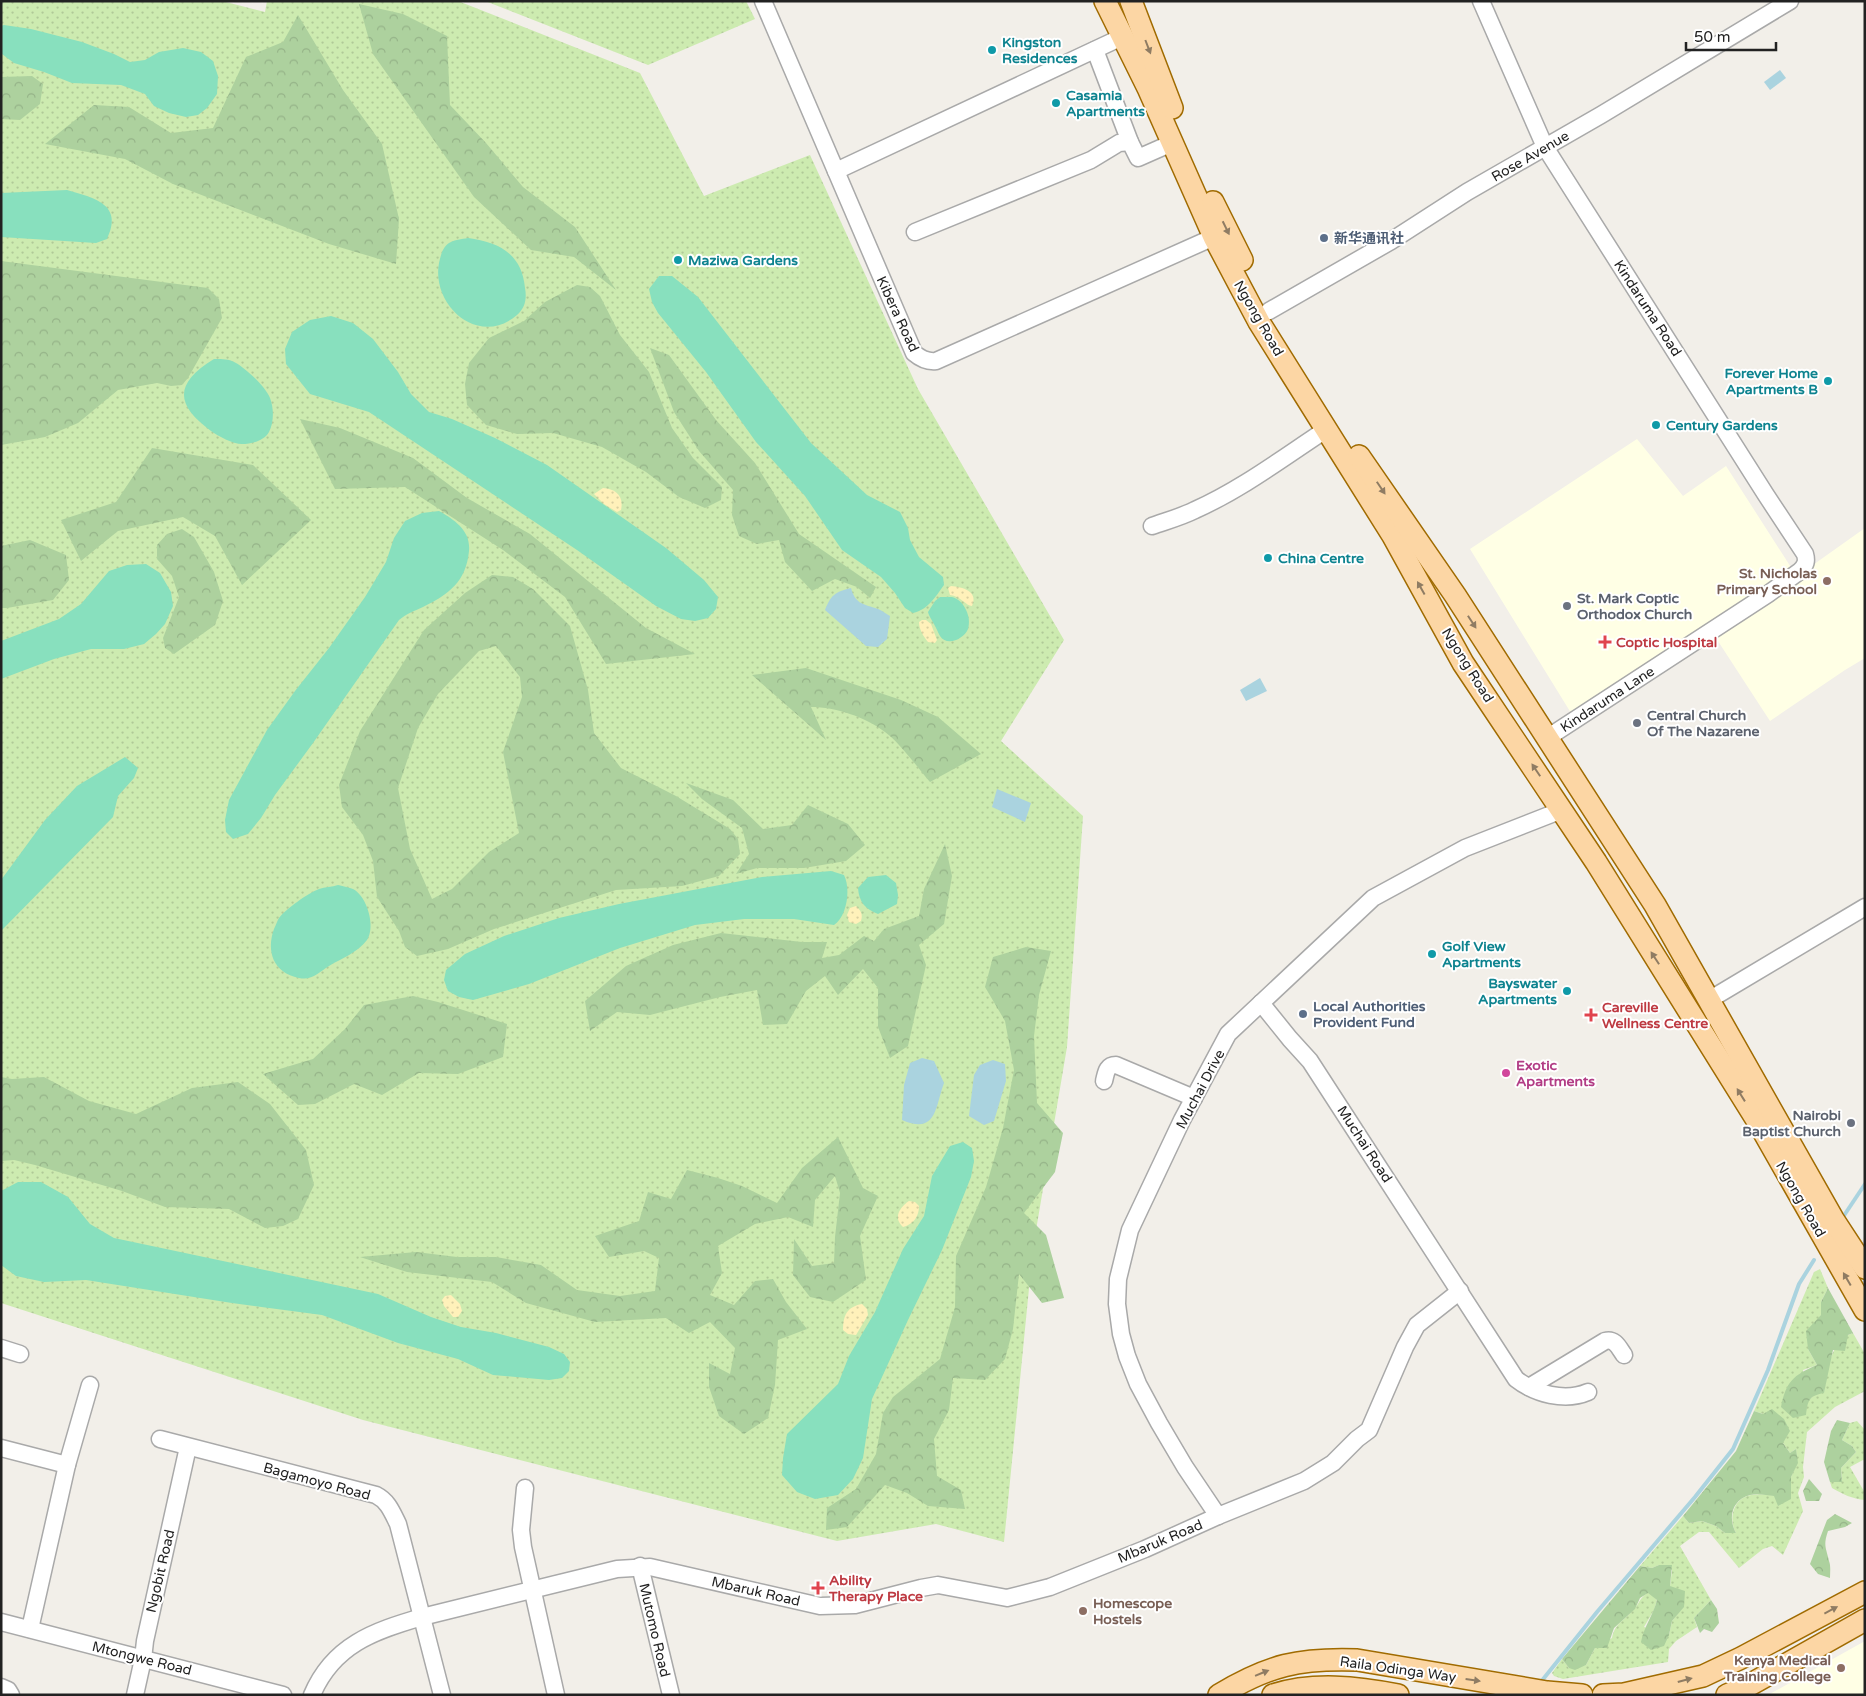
<svg xmlns="http://www.w3.org/2000/svg" width="1866" height="1696" viewBox="0 0 1866 1696" font-family="'Varela Round','Noto Sans SC',sans-serif">
  <defs>
    <pattern id="grass-dots" width="8" height="8" patternUnits="userSpaceOnUse" patternTransform="scale(1.25)"><rect width="8" height="8" fill="#cdebb0"/><path d="M2 2h.1M6 6h.1" fill="none" stroke="#b0c997" stroke-width="1.8" stroke-linecap="round"/></pattern>
    <pattern id="forest-crowns" width="20" height="18" patternUnits="userSpaceOnUse" patternTransform="scale(1.25)"><rect width="20" height="18" fill="#add19e"/><path d="M2 6a3 3 0 1 1 6 0M12 15a3 3 0 1 1 6 0" fill="none" stroke="#95b388"/></pattern>
    <pattern id="sand-dots" width="8" height="8" patternUnits="userSpaceOnUse" patternTransform="scale(1.25)"><rect width="8" height="8" fill="#fff1ba"/><path d="M2 2h.1M6 6h.1" fill="none" stroke="#dacea0" stroke-width="1.8" stroke-linecap="round"/></pattern>
  </defs>
  <rect width="100%" height="100%" fill="#f2efe9"/>
  <g fill="#ffffe5">
    <path d="M1637 439 1683 496 1726 466 1794 572 1571 713 1470 549Z"/>
    <path d="M1865 528V658L1845 670 1770 721 1714 635Z"/>
    <path d="M1865 1641V1695H1768Z"/>
  </g>
  <g fill="url(#grass-dots)">
    <path d="M1 1H222L265 12 267 1H458L640 73 704 196 810 155 918 389 1064 640 1001 741 1083 816 1067 1047 1033 1248 1004 1542 936 1524 837 1541 363 1420 1 1303Z"/>
    <path d="M485 1H746L755 19 648 65Z"/>
    <path d="M1820 1269 1828 1288 1821 1302V1315L1808 1349 1817 1365 1803 1370 1808 1401 1815 1394 1824 1392C1828 1372 1829 1341 1853 1333L1865 1354V1391L1835 1407 1807 1432 1803 1467 1804 1477 1798 1493 1803 1511 1783 1555 1772 1546 1763 1549 1739 1568 1709 1532H1699L1680 1546 1711 1600 1694 1618 1697 1627 1676 1641 1669 1649 1668 1662 1563 1679 1554 1676 1552 1673 1562 1659 1569 1668 1586 1665 1595 1648 1612 1638C1615 1623 1624 1621 1633 1610 1641 1602 1638 1599 1649 1592L1657 1600 1654 1610 1644 1627 1669 1635 1672 1621 1684 1606 1670 1586 1672 1570 1659 1565 1652 1568 1640 1566 1683 1516 1689 1523 1702 1521 1716 1526 1725 1533H1736C1728 1519 1733 1498 1751 1495 1764 1493 1778 1496 1791 1499V1477L1797 1463 1796 1449 1790 1453 1763 1414 1754 1411 1814 1272Z"/>
    <path d="M1857 1421 1865 1430V1461L1863 1460 1850 1467 1865 1493V1500C1852 1499 1843 1494 1832 1488L1830 1482H1842L1841 1468 1856 1452 1852 1446 1842 1440 1850 1423Z"/>
  </g>
  <g fill="url(#forest-crowns)" fill-rule="evenodd">
    <path d="M359 4 403 14 447 36 450 105 486 143 523 187 575 227 616 290 574 257 531 250 474 197 373 54Z"/>
    <path d="M298 15 343 90 382 144 399 219 396 264 329 244 173 184 125 159 45 144 94 105 129 107 171 133 213 128 246 57 283 42Z"/>
    <path d="M32 76 43 84 40 104 20 120 1 119V77Z"/>
    <path d="M1 261 208 288 219 299 222 318 188 378 182 385 171 386 157 383 118 390 78 423 45 437 1 445Z"/>
    <path d="M577 285 590 287 600 296 620 335 649 372 672 428 693 458 722 487 721 500 705 508 679 497 646 472 602 447 553 433 517 434 486 425 467 405 465 384 469 363 489 338 524 321 545 302Z"/>
    <path d="M650 348 669 355 716 420 755 463 799 534 876 587 870 598 857 587 835 579 812 591 785 562 779 540 757 544 739 536 732 515 733 490 699 451 674 412Z"/>
    <path d="M300 419 340 428 413 458 467 498 530 534 646 628 695 654 606 664 565 597 503 550 405 487 335 489Z"/>
    <path d="M152 448 253 465 311 520 242 585 215 536 183 517 118 531 81 561 61 520 116 502Z"/>
    <path d="M182 529 194 537 214 572 223 601 215 625 174 654 165 648 163 638 179 597 172 576 157 559V545L167 534Z"/>
    <path d="M30 540 66 555 69 580 53 600 7 608H1V546Z"/>
    <path d="M492 575 513 577 533 589 570 626 588 690 594 733 621 768 676 796 730 829 738 839 740 854 719 876 682 886 616 890 494 929 448 949 417 956 405 947 399 931 377 897 373 861 363 835 342 807 339 785 360 731 424 630 465 593ZM496 646 520 677 522 697 503 752 519 833 489 852 452 889 432 899 410 849 398 788 418 728 438 694 479 651Z"/>
    <path d="M806 668 901 700 938 717 981 754 930 782C917 767 900 743 885 732 865 717 836 707 811 707L826 740 752 675Z"/>
    <path d="M686 783 733 800 763 829 792 825 808 805 848 824 865 845 846 861 804 868H757L736 874 749 854 742 828 702 799Z"/>
    <path d="M945 844 952 876 944 924 919 945 926 965 908 1046 890 1058 878 1027V988L863 969 838 995 825 976 806 991 787 1024 763 1025 757 990 720 997 650 1015 617 1012 590 1031 585 1001 626 966 673 945 721 933 802 942H827L822 958 839 955 864 936 874 941 884 929 919 916 924 889Z"/>
    <path d="M1026 947 1051 951 1039 995 1034 1036 1037 1103 1063 1133 1055 1172 1024 1213 1046 1235 1064 1298 1042 1303 1019 1274 1013 1329 1005 1359 985 1380 953 1378 949 1410 934 1439 937 1476 961 1490 965 1509 928 1506 907 1493 885 1485 847 1527 826 1530 827 1508 856 1489 876 1454 883 1413 893 1397 940 1359 955 1307 956 1256 986 1187 1003 1128 1014 1070 1005 1021 985 987 993 957Z"/>
    <path d="M413 996 438 1002 507 1024 503 1057 458 1074 419 1073 382 1095 354 1084 315 1104 298 1105 263 1074 313 1059 345 1029 364 1005Z"/>
    <path d="M1 1077 12 1079 44 1077 89 1101 136 1114 192 1088 238 1082 270 1104 306 1150 314 1185 298 1219 283 1226 265 1228 229 1209 165 1207 122 1191 35 1165 14 1160 1 1161Z"/>
    <path d="M838 1137 863 1188 878 1196 860 1236 866 1280 833 1302 810 1297 793 1275 794 1239 812 1266 834 1263 835 1237 840 1193 835 1176 815 1200 813 1227 788 1217 755 1224 718 1246 722 1273 710 1295 734 1305 755 1281 773 1279 786 1302 807 1329 778 1340 775 1385 768 1418 744 1434 719 1416 709 1387V1363L730 1374 735 1348 710 1322 689 1333 666 1318 595 1322 526 1303 492 1282 407 1272 360 1257 416 1252 457 1257H496L541 1265 577 1290 620 1296 655 1291 659 1258 644 1251 609 1257 595 1236 639 1221 648 1192 671 1199 687 1170 718 1178 742 1186 777 1203 802 1168Z"/>
    <path d="M1828 1288 1853 1333 1848 1335 1845 1351 1833 1350 1824 1393C1808 1396 1808 1401 1806 1415L1793 1418 1781 1407C1786 1382 1793 1375 1817 1365L1808 1349 1806 1331 1821 1315V1302Z"/>
    <path d="M1772 1409 1784 1419 1790 1431 1783 1443 1790 1453 1796 1449 1798 1463 1791 1477V1499L1778 1506 1774 1496C1767 1495 1757 1493 1750 1495 1731 1500 1728 1519 1736 1533H1725L1716 1526 1702 1521 1689 1523 1683 1516 1736 1451 1754 1411 1763 1414Z"/>
    <path d="M1837 1420 1850 1423 1842 1440 1852 1446 1856 1452 1841 1468 1842 1482H1830L1824 1462 1831 1431Z"/>
    <path d="M1809 1479 1822 1494 1819 1501H1806L1803 1491Z"/>
    <path d="M1835 1514 1852 1523 1845 1527 1828 1531C1823 1546 1826 1547 1829 1561 1831 1566 1830 1573 1830 1578L1818 1574 1810 1564 1827 1520Z"/>
    <path d="M1659 1565H1672L1670 1586 1685 1591 1684 1607 1672 1621 1669 1635 1664 1646 1651 1650 1641 1642C1644 1626 1653 1616 1657 1600L1648 1593 1640 1598 1635 1609 1614 1628 1607 1648H1595L1586 1665 1575 1670 1569 1668 1562 1659 1640 1566 1652 1568Z"/>
    <path d="M1711 1600 1717 1609 1719 1623 1712 1632 1704 1629 1700 1633 1694 1618Z"/>
  </g>
  <g fill="url(#sand-dots)">
    <path d="M603 488C616 489 624 496 621 510L617 512 604 504 594 494Z"/>
    <path d="M951 586C962 587 979 591 972 606 966 606 961 596 950 595L948 588Z"/>
    <path d="M922 620H926L931 624 937 640 935 643 928 642C923 636 919 629 919 622Z"/>
    <path d="M856 906C861 911 863 914 861 921L856 924 849 922 847 915 850 908Z"/>
    <path d="M909 1201 915 1202 919 1206C919 1216 914 1224 903 1227 893 1218 899 1208 909 1201Z"/>
    <path d="M451 1295 460 1304 462 1311 458 1317H453L444 1306 442 1300 445 1296Z"/>
    <path d="M862 1304 867 1309 868 1315 856 1335 848 1334 843 1330C843 1315 847 1307 862 1304Z"/>
  </g>
  <g fill="#88e0be">
    <path d="M4 25 31 29 82 42 114 54 130 62 145 60 159 52 183 48 201 52 213 61 218 76 217 94 207 108 198 115 186 117 169 113 154 106 145 94 121 85 72 83 44 72 14 63 2 54 1 26Z"/>
    <path d="M67 190C94 198 124 204 107 239L96 243 1 237V193Z"/>
    <path d="M468 238C499 242 522 254 525 288 527 299 525 308 517 315 479 348 431 306 439 263 441 255 442 248 449 243 454 240 462 239 468 238Z"/>
    <path d="M659 276H672L698 297 811 443 867 495 900 512 908 528 910 540 919 557 943 577 944 585C935 597 929 609 913 613L905 608 895 593 881 577 842 550 805 496 756 442 706 372 658 313 652 302 649 289Z"/>
    <path d="M331 316 353 323 373 339 398 372 411 394 429 412 452 419 495 438 547 465 666 548 704 580 718 597 716 609 708 618 695 621 681 619 656 606 577 550 369 412 310 394 286 364 285 349 292 332 310 320Z"/>
    <path d="M214 359C219 359 227 359 232 361 244 366 266 387 270 398 274 408 274 423 269 432 264 441 251 444 242 444 233 444 218 436 211 431 174 404 175 383 214 359Z"/>
    <path d="M439 511C455 520 471 531 469 551 466 582 449 594 423 607 414 611 406 614 399 620L313 743 275 795 261 818 248 834 233 839 226 832 225 820 229 800 267 730 295 691 329 648 365 597 386 562 394 538 405 521 422 513Z"/>
    <path d="M146 564 160 573 171 592 173 606 165 624 156 634 144 644 124 649H91L54 659 1 679V641L59 619 81 604 109 571 127 565Z"/>
    <path d="M940 597C944 597 949 597 952 597 964 600 972 617 968 629 964 639 947 647 940 636 938 633 937 629 935 626 933 621 929 617 928 612L935 601Z"/>
    <path d="M125 757 138 768 134 778 118 796 113 817 1 931V880L45 820 77 786Z"/>
    <path d="M831 871 844 875C851 889 847 916 834 925L794 919H744L695 925 620 948 529 984 473 1000 459 997 448 991 444 980 446 970 465 954 504 936 559 918 619 904 762 877Z"/>
    <path d="M886 875 896 883 898 895 897 904 878 914C865 909 859 902 858 888L868 877Z"/>
    <path d="M338 885C342 886 348 887 353 889 367 896 376 927 367 940 357 953 342 958 329 966 319 972 312 981 299 978 273 973 266 951 274 929 276 925 277 921 279 918 286 909 308 893 319 889 325 887 332 887 338 885Z"/>
    <path d="M963 1142 972 1148 974 1161 971 1177 942 1250 908 1320 872 1399 863 1458 853 1479 838 1495 815 1499 797 1492 782 1475 783 1458 787 1434 838 1384 849 1356 875 1312 903 1249 924 1216 932 1176 950 1146Z"/>
    <path d="M18 1182H41L68 1197 90 1224 114 1238 378 1294 431 1317 461 1327 496 1333 549 1347 564 1354 570 1362 569 1371 562 1378 549 1380 493 1375 458 1359 398 1343 322 1315 232 1303 86 1280 44 1282 16 1276 1 1265V1191Z"/>
  </g>
  <g fill="#aad3df">
    <path d="M1780 70 1786 78 1770 90 1764 82Z"/>
    <path d="M851 588C855 603 862 604 875 608 880 609 885 613 890 616L887 639 878 647 866 646 825 610C831 595 835 592 851 588Z"/>
    <path d="M1260 678 1267 691 1246 701 1240 690Z"/>
    <path d="M997 789 1031 803 1025 822 992 807Z"/>
    <path d="M922 1058 934 1061 944 1083C935 1107 937 1135 902 1120L904 1085 910 1063Z"/>
    <path d="M993 1060 1005 1064 1006 1081 994 1121 984 1125 969 1116 974 1075 980 1065Z"/>
  </g>
  <g fill="none" stroke-linecap="round" stroke-linejoin="round">
    <g stroke="#aad3df" stroke-width="4">
      <path d="M1841 1220 1865 1184"/>
      <path d="M1540 1683 1597 1612 1695 1497 1733 1449 1768 1370 1799 1284 1814 1260"/>
    </g>
    <g stroke="#a9a9a9" stroke-width="19">
      <g id="minor">
        <path d="M763 1 914 353C921 359 927 362 936 361L1214 237"/>
        <path d="M1481 1 1545 147 1766 495 1805 554C1807 561 1806 565 1800 571L1768 594 1547 738"/>
        <path d="M1095 50 1130 142"/>
        <path d="M836 171 1122 37"/>
        <path d="M915 232 1091 160 1119 143 1130 142 1138 158 1172 143"/>
        <path d="M1269 311 1391 241 1467 192 1601 115 1790 1"/>
        <path d="M1152 526C1166 521 1181 517 1195 510 1242 489 1284 457 1327 429"/>
        <path d="M1709 1000 1865 907"/>
        <path d="M1261 1003 1290 1039 1310 1061 1516 1379C1535 1394 1565 1402 1588 1392"/>
        <path d="M1104 1081C1106 1074 1106 1065 1116 1065L1194 1098"/>
        <path d="M1 1348 20 1354"/>
        <path d="M1529 1387 1605 1341C1615 1338 1619 1348 1624 1355"/>
        <path d="M160 1439 376 1495C388 1501 392 1512 398 1524L442 1695"/>
        <path d="M1 1448 67 1465"/>
        <path d="M525 1488 521 1530 523 1547 556 1695"/>
        <path d="M1218 1516 1185 1467 1159 1423 1138 1384 1127 1356 1121 1334 1117 1304 1118 1279 1130 1230 1182 1120 1228 1034 1373 898 1465 848 1562 810"/>
        <path d="M640 1566 671 1695"/>
        <path d="M1 1622 283 1695"/>
        <path d="M30 1629 67 1465 90 1385"/>
        <path d="M1 1687 8 1690 11 1695"/>
        <path d="M135 1695 143 1659 145 1641 188 1447"/>
        <path d="M312 1695C333 1645 374 1631 422 1617L617 1569 650 1567 820 1606 855 1605 921 1588 938 1585 1007 1598 1050 1587 1145 1549 1218 1516 1304 1481 1333 1463 1357 1439 1369 1430 1405 1347 1417 1325 1460 1291"/>
      </g>
    </g>
    <g stroke="#a06b00" stroke-width="24">
      <g id="major">
        <path d="M1105 1 1148 88 1214 237 1259 322 1393 536 1463 663 1596 862 1758 1122 1865 1310"/>
        <path d="M1131 1 1172 108"/>
        <path d="M1213 202 1242 260"/>
        <path d="M1359 456 1455 595 1655 905 1833 1219 1865 1268"/>
        <path d="M1219 1695C1269 1665 1299 1658 1357 1660L1547 1692 1582 1695"/>
        <path d="M1273 1695C1313 1682 1358 1687 1398 1695"/>
        <path d="M1603 1695 1624 1694 1703 1676 1741 1658 1865 1592"/>
        <path d="M1727 1695 1746 1687 1865 1620"/>
      </g>
    </g>
    <use href="#minor" stroke="#fff" stroke-width="16"/>
    <use href="#major" stroke="#fcd6a4" stroke-width="21"/>
  </g>
  <defs><path id="oneway-solid" d="M-6-.8H1V-3.2L6.5 0L1 3.2V.8H-6Z" transform="scale(1.25)"/></defs>
  <g fill="#8f7c63">
    <use href="#oneway-solid" transform="translate(1148 47) rotate(69)"/>
    <use href="#oneway-solid" transform="translate(1226 228) rotate(64)"/>
    <use href="#oneway-solid" transform="translate(1381 488) rotate(56)"/>
    <use href="#oneway-solid" transform="translate(1421 588) rotate(-119)"/>
    <use href="#oneway-solid" transform="translate(1472 622) rotate(57)"/>
    <use href="#oneway-solid" transform="translate(1536 770) rotate(-124)"/>
    <use href="#oneway-solid" transform="translate(1655 958) rotate(-123)"/>
    <use href="#oneway-solid" transform="translate(1741 1095) rotate(-122)"/>
    <use href="#oneway-solid" transform="translate(1847 1279) rotate(-120)"/>
    <use href="#oneway-solid" transform="translate(1831 1610) rotate(-28)"/>
    <use href="#oneway-solid" transform="translate(1262 1673) rotate(-22)"/>
    <use href="#oneway-solid" transform="translate(1473 1680) rotate(8)"/>
    <use href="#oneway-solid" transform="translate(1685 1680) rotate(-15)"/>
  </g>
  <g fill="#0f9aa8" stroke="#fff" stroke-width="2">
    <circle cx="992" cy="50" r="5"/>
    <circle cx="1056" cy="103" r="5"/>
    <circle cx="678" cy="260" r="5"/>
    <circle cx="1828" cy="381" r="5"/>
    <circle cx="1656" cy="425" r="5"/>
    <circle cx="1268" cy="558" r="5"/>
    <circle cx="1432" cy="954" r="5"/>
    <circle cx="1567" cy="991" r="5"/>
  </g>
  <g fill="#5c6f8a" stroke="#fff" stroke-width="2">
    <circle cx="1324" cy="238" r="5"/>
    <circle cx="1303" cy="1014" r="5"/>
  </g>
  <g fill="#8d6e63" stroke="#fff" stroke-width="2">
    <circle cx="1827" cy="581" r="5"/>
    <circle cx="1083" cy="1611" r="5"/>
    <circle cx="1841" cy="1668" r="5"/>
  </g>
  <g fill="#6b7280" stroke="#fff" stroke-width="2">
    <circle cx="1567" cy="606" r="5"/>
    <circle cx="1637" cy="723" r="5"/>
    <circle cx="1851" cy="1123" r="5"/>
  </g>
  <g fill="#e0444e" stroke="#fff" stroke-width="2">
    <path d="M1602.5 634.5h5v5h5v5h-5v5h-5v-5h-5v-5h5z"/>
    <path d="M1588.5 1007.5h5v5h5v5h-5v5h-5v-5h-5v-5h5z"/>
    <path d="M815.5 1580.5h5v5h5v5h-5v5h-5v-5h-5v-5h5z"/>
  </g>
  <circle fill="#d1479c" stroke="#fff" stroke-width="2" cx="1506" cy="1073" r="5"/>
  <g text-anchor="middle" stroke-width="4" stroke-linejoin="round" paint-order="stroke">
    <g font-size="14" font-weight="bold" fill="#0d838f" stroke="#fff" text-anchor="start">
      <text x="1002" y="47">Kingston<tspan x="1002" dy="16">Residences</tspan></text>
      <text x="1066" y="100">Casamia<tspan x="1066" dy="16">Apartments</tspan></text>
      <text x="688" y="265">Maziwa Gardens</text>
      <text x="1818" y="378" text-anchor="end">Forever Home<tspan x="1818" dy="16">Apartments B</tspan></text>
      <text x="1666" y="430">Century Gardens</text>
      <text x="1278" y="563">China Centre</text>
      <text x="1442" y="951">Golf View<tspan x="1442" dy="16">Apartments</tspan></text>
      <text x="1557" y="988" text-anchor="end">Bayswater<tspan x="1557" dy="16">Apartments</tspan></text>
    </g>
    <g font-size="14" fill="#222" stroke="#fff">
      <text transform="translate(1530 156) rotate(-30)" y="5">Rose Avenue</text>
      <text transform="translate(1648 308) rotate(57)" y="5">Kindaruma Road</text>
      <text transform="translate(898 314) rotate(65)" y="5">Kibera Road</text>
      <text transform="translate(1259 318) rotate(60)" y="5">Ngong Road</text>
      <text transform="translate(1468 665) rotate(58)" y="5">Ngong Road</text>
      <text transform="translate(1607 699) rotate(-33)" y="5">Kindaruma Lane</text>
      <text transform="translate(1200 1089) rotate(-62)" y="5">Muchai Drive</text>
      <text transform="translate(1365 1144) rotate(57)" y="5">Muchai Road</text>
      <text transform="translate(1801 1199) rotate(60)" y="5">Ngong Road</text>
      <text transform="translate(317 1481) rotate(15)" y="5">Bagamoyo Road</text>
      <text transform="translate(1160 1541) rotate(-23)" y="5">Mbaruk Road</text>
      <text transform="translate(160 1571) rotate(-77)" y="5">Ngobit Road</text>
      <text transform="translate(756 1591) rotate(13)" y="5">Mbaruk Road</text>
      <text transform="translate(655 1630) rotate(77)" y="5">Mutomo Road</text>
      <text transform="translate(142 1658) rotate(14)" y="5">Mtongwe Road</text>
      <text transform="translate(1398 1669) rotate(8)" y="5">Raila Odinga Way</text>
    </g>
    <g font-size="14" font-weight="bold" fill="#4e5e75" stroke="#fff" text-anchor="start">
      <text x="1334" y="243">新华通讯社</text>
      <text x="1313" y="1011">Local Authorities<tspan x="1313" dy="16">Provident Fund</tspan></text>
    </g>
    <g font-size="14" font-weight="bold" fill="#785e54" stroke="#fff" text-anchor="end">
      <text x="1817" y="578">St. Nicholas<tspan x="1817" dy="16">Primary School</tspan></text>
      <text x="1093" y="1608" text-anchor="start">Homescope<tspan x="1093" dy="16">Hostels</tspan></text>
      <text x="1831" y="1665">Kenya Medical<tspan x="1831" dy="16">Training College</tspan></text>
    </g>
    <g font-size="14" font-weight="bold" fill="#5b616d" stroke="#fff" text-anchor="start">
      <text x="1577" y="603">St. Mark Coptic<tspan x="1577" dy="16">Orthodox Church</tspan></text>
      <text x="1647" y="720">Central Church<tspan x="1647" dy="16">Of The Nazarene</tspan></text>
      <text x="1841" y="1120" text-anchor="end">Nairobi<tspan x="1841" dy="16">Baptist Church</tspan></text>
    </g>
    <g font-size="14" font-weight="bold" fill="#be3a42" stroke="#fff" text-anchor="start">
      <text x="1616" y="647">Coptic Hospital</text>
      <text x="1602" y="1012">Careville<tspan x="1602" dy="16">Wellness Centre</tspan></text>
      <text x="829" y="1585">Ability<tspan x="829" dy="16">Therapy Place</tspan></text>
    </g>
    <g font-size="14" font-weight="bold" fill="#b23c85" stroke="#fff" text-anchor="start">
      <text x="1516" y="1070">Exotic<tspan x="1516" dy="16">Apartments</tspan></text>
    </g>
  </g>
  <rect width="1866" height="1696" fill="none" stroke="#222222" stroke-width="5"/>
  <path d="M1686 42v8h90v-8" fill="none" stroke="#222222" stroke-width="2.5"/>
  <text x="1694" y="42" font-size="15" fill="#222222" stroke="#ffffff" stroke-width="4" paint-order="stroke">50 m</text>
</svg>
